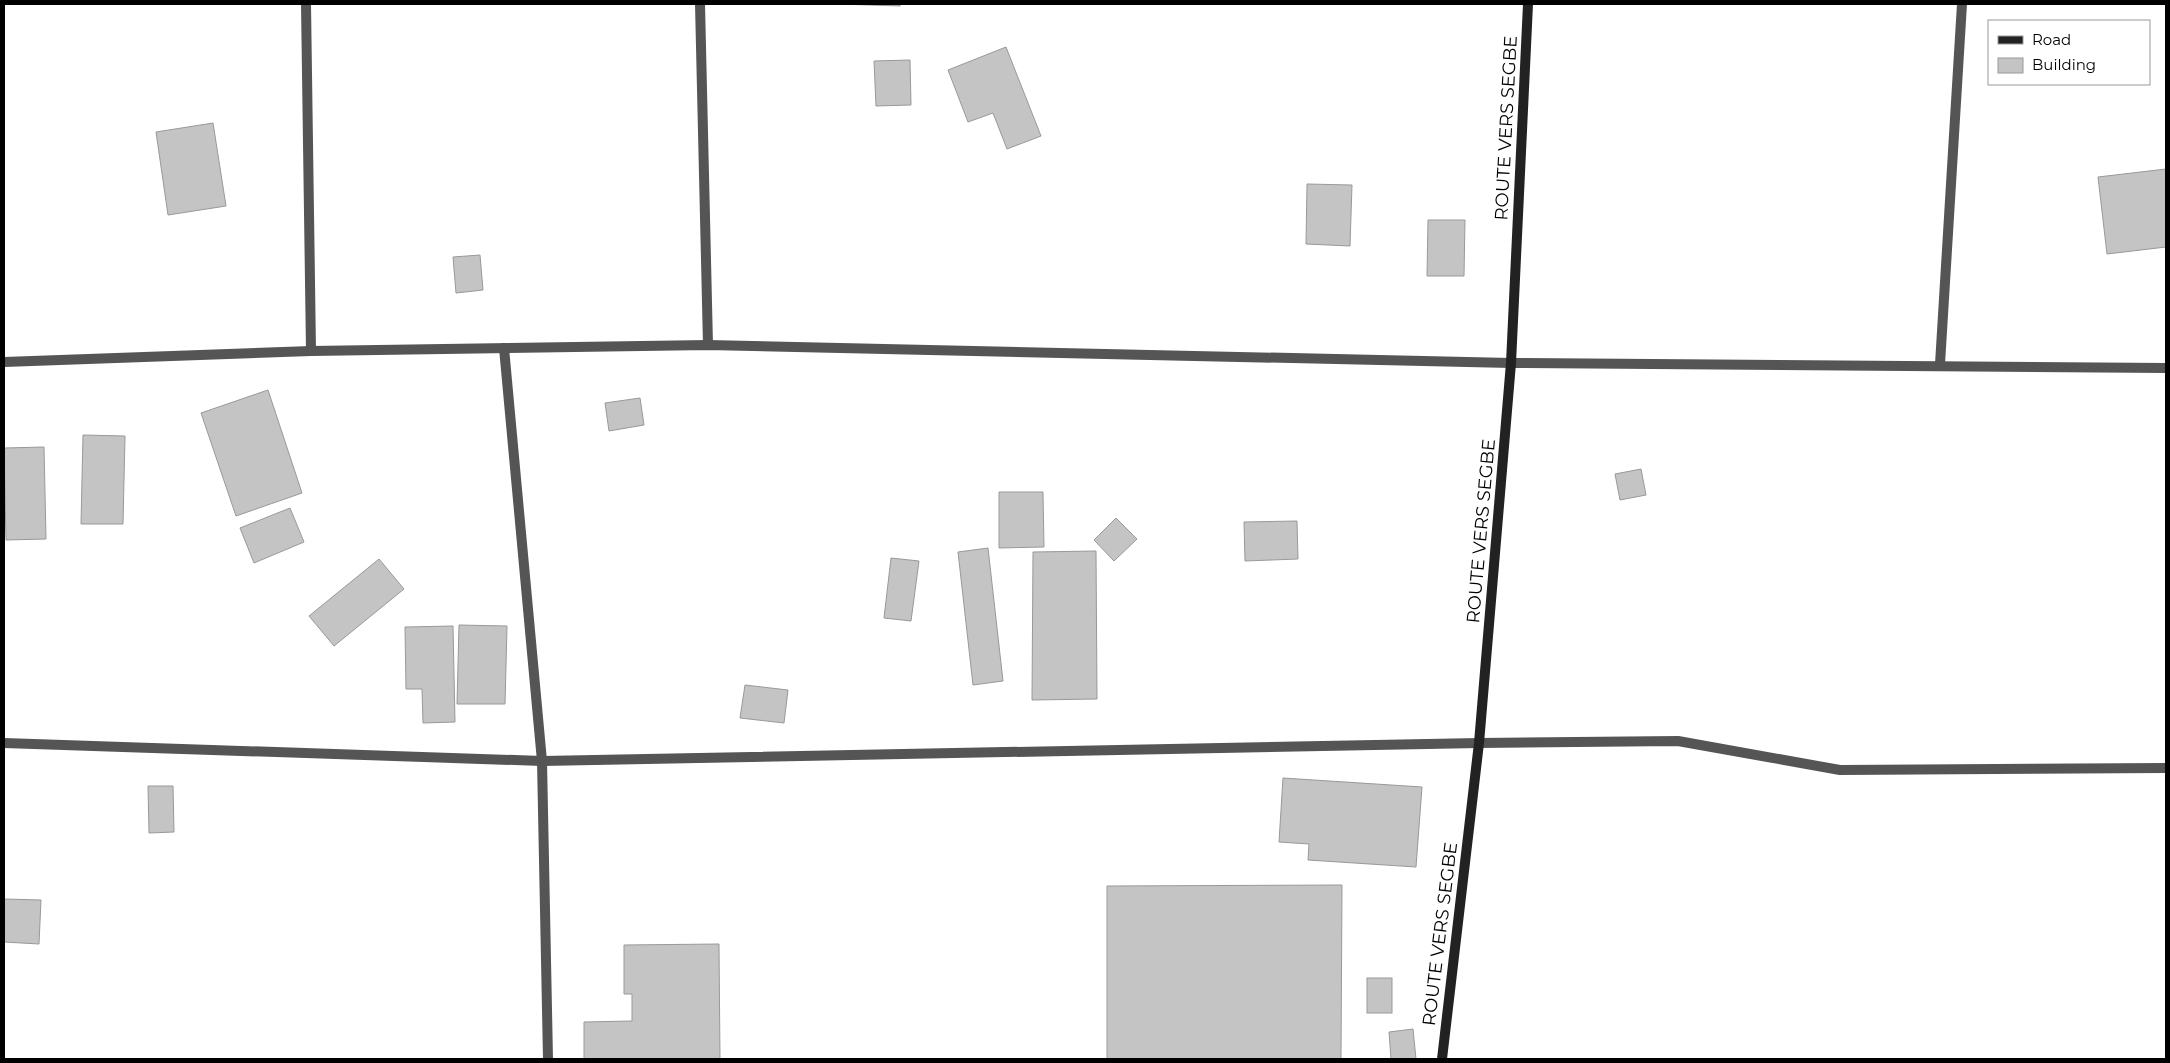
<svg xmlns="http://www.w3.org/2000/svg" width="2170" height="1063" viewBox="0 0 2170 1063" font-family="Montserrat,sans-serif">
  <rect width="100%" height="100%" fill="#fff"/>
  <g fill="#c4c4c4" stroke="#999">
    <path d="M838 4H901L900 6Z"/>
    <path d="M1006 47 1041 136 1007 149 993 113 968 122 948 70Z"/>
    <path d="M910 60 911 105 876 106 874 61Z"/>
    <path d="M213 123 226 206 168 215 156 132Z"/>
    <path d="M2166 169V247L2107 254 2098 177Z"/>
    <path d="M1307 184 1352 185 1350 246 1306 244Z"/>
    <path d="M1428 220H1465L1464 276H1427Z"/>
    <path d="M480 255 483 290 456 293 453 257Z"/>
    <path d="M268 390 302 493 236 516 201 413Z"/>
    <path d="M640 398 644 425 609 431 605 403Z"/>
    <path d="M83 435 125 436 123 524H81Z"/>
    <path d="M44 447 46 539 6 540 4 448Z"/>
    <path d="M1641 469 1646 495 1620 500 1615 474Z"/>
    <path d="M999 492H1043L1044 547 999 548Z"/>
    <path d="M290 508 304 542 254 563 240 528Z"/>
    <path d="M1116 518 1137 539 1114 561 1094 540Z"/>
    <path d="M1297 521 1298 559 1245 561 1244 522Z"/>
    <path d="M988 548 1003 681 973 685 958 552Z"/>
    <path d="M1096 551 1097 699 1032 700 1033 552Z"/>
    <path d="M891 558 919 561 911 621 884 618Z"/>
    <path d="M379 559 404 589 334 646 309 616Z"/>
    <path d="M459 625 507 626 505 704H457Z"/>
    <path d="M453 626 455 722 423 723 422 689H406L405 627Z"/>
    <path d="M745 685 788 690 784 723 740 718Z"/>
    <path d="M1283 778 1422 787 1416 867 1308 860 1309 844 1279 842Z"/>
    <path d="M148 786H173L174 832 149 833Z"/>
    <path d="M1342 885 1341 1059H1107V886Z"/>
    <path d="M4 899 41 900 39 944 4 942Z"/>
    <path d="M719 944 720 1059H584V1022L632 1021V994H624V945Z"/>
    <rect x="1367" y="978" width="25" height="35"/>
    <path d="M1413 1029 1416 1059H1391L1389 1032Z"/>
  </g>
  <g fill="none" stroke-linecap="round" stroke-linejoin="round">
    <g stroke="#555" stroke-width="10">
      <path d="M306 4 311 351"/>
      <path d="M700 4 708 345"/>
      <path d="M504 348 542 761 548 1059"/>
      <path d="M4 362 311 351 708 345 1511 363 2166 368"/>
      <path d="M1940 364 1962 4"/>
      <path d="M4 743 542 761 1479 743 1678 741 1840 770 2166 768"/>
    </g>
    <path stroke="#222" stroke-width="10" d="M1442 1059 1479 743 1511 363 1528 4"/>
  </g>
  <g text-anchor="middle" stroke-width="5" stroke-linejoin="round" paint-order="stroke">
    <g font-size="18" fill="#000" stroke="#fff">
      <text transform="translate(1506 128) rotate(-87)" y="6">ROUTE VERS SEGBE</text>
      <text transform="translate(1481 531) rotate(-85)" y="6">ROUTE VERS SEGBE</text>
      <text transform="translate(1440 934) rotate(-83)" y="6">ROUTE VERS SEGBE</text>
    </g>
  </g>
  <rect width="2170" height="1063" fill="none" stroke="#000000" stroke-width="10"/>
  <rect x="1988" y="20" width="162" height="65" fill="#ffffff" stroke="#999999"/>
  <rect x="1998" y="36" width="25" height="8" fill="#222222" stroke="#999999"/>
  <text x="2032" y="45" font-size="15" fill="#000000">Road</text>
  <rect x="1998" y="58" width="25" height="15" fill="#c4c4c4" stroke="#999999"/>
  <text x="2032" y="70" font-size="15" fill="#000000">Building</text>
</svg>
